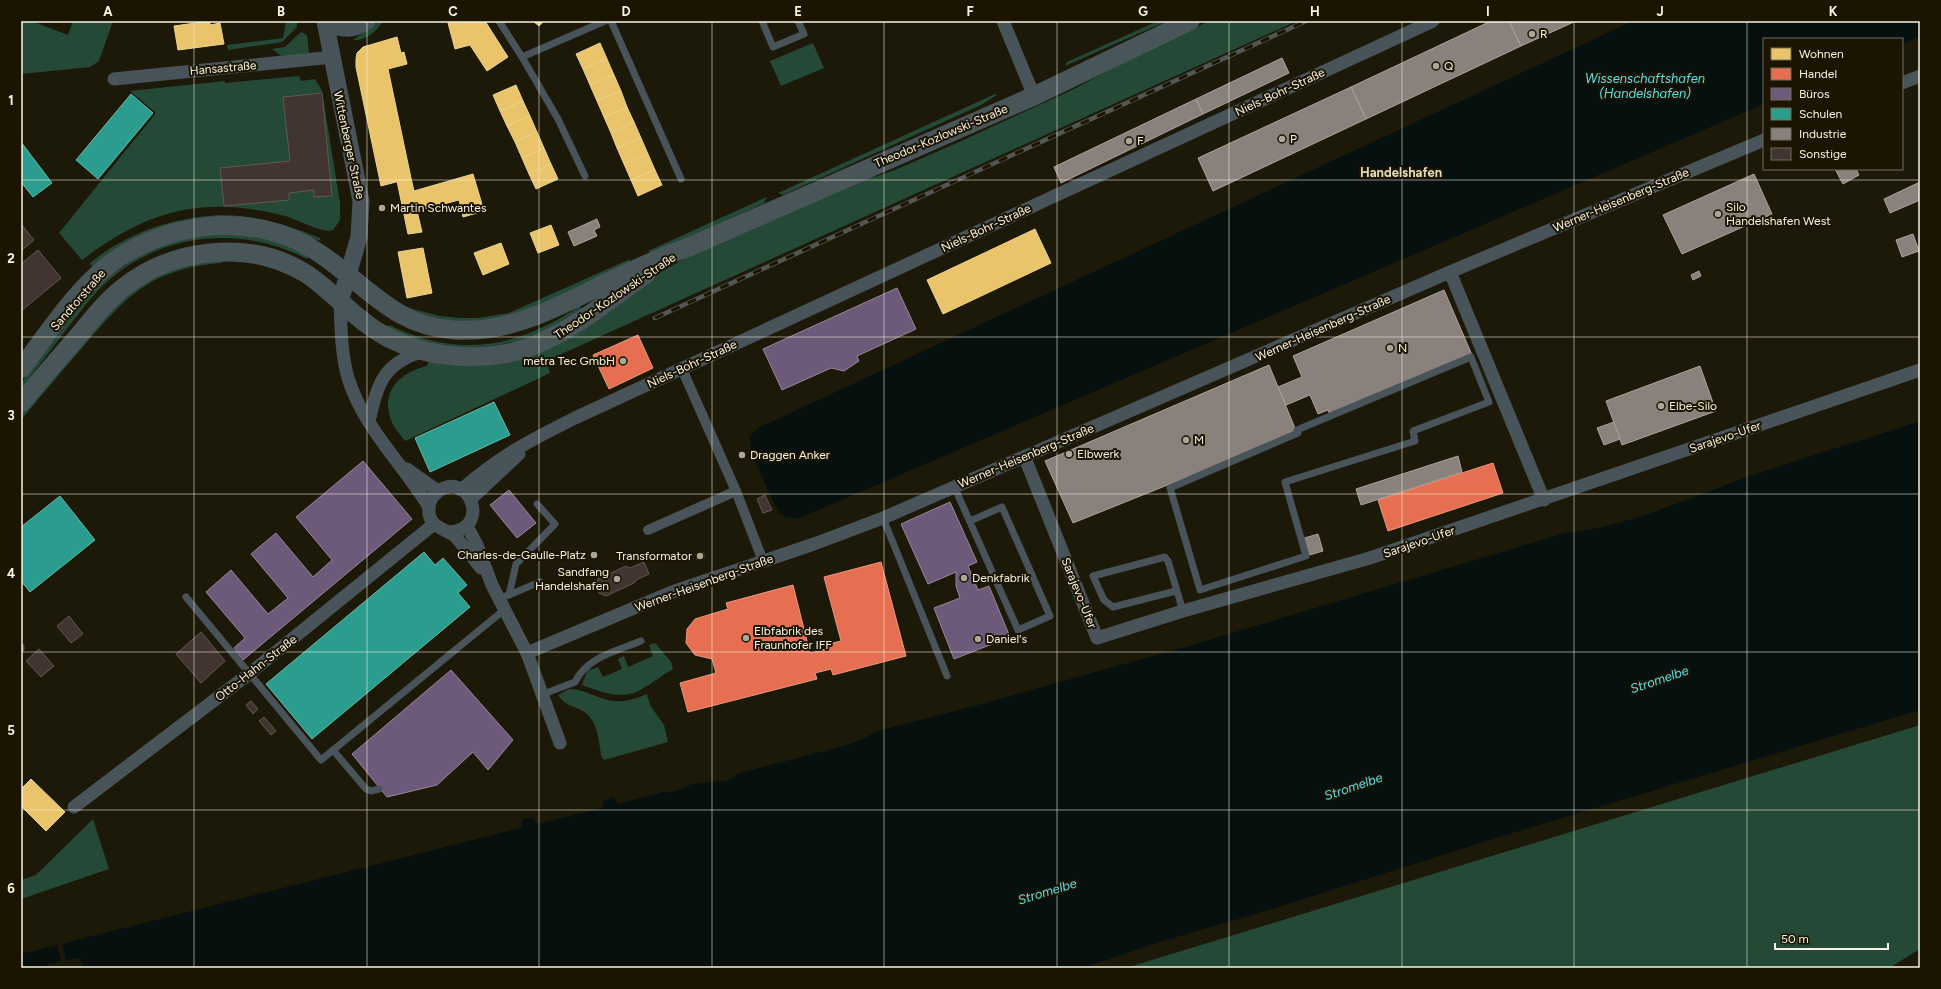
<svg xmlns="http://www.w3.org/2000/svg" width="1941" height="989" viewBox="0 0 1941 989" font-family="Figtree,sans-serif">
  <rect width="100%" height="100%" fill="#1d1908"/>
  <g fill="#254937">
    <path d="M21 21H31L68 35 73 21H113L99 61 90 67 21 74Z"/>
    <path d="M286 21H297V27L282 42 228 50 227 45 283 38Z"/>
    <path d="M379 21H383C377 31 366 41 353 40Z"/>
    <path d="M1158 21H1167L1065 66 1067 62Z"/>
    <path d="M1210 21H1297L546 361 550 373 405 441C400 434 394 428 391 420 380 391 401 372 427 366L429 360 483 364 652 277 684 259 862 181 895 170 959 142 1076 88 1155 45Z"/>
    <path d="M301 32 307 35 309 53 283 57 272 49 285 47Z"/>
    <path d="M813 43 824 68 781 86 770 61Z"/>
    <path d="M299 76 301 81 315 79 322 91 340 203V220L333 230C324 234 296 219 285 216 203 195 148 210 82 260L59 233 156 113 130 91 225 81V83Z"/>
    <path d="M995 94 997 95 981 105 783 195 778 193Z"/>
    <path d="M767 197 764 203 653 254 648 251Z"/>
    <path d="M219 215C255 215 286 224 320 238L321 241 249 220 94 267 89 264C126 233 171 218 219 215Z"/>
    <path d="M240 234 281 243 309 256 307 259C242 225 162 232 107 282 92 295 81 311 69 326 53 347 37 368 21 389V383L81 305 105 279 143 253 187 237Z"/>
    <path d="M630 259 629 264C581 285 510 326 459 322 441 320 425 315 409 308L440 316 461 318H478L509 313Z"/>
    <path d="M222 260V263C149 269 127 296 82 348 61 372 41 396 21 420V415L102 320 131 291 177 267Z"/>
    <path d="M580 306 582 309C536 342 478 357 421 342 410 339 398 333 387 328L389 325C460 359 516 348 580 306Z"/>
    <path d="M655 643 671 662 673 669C662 675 653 683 642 689 623 701 601 692 582 685L587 671 598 667 603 677 622 669 618 659 624 656 628 667 653 656 649 645Z"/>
    <path d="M569 689C578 689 585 692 593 695 615 704 625 703 647 694L650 705 664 725 668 742 604 760 602 758C598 741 599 719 581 710 571 705 564 705 558 695Z"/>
    <path d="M1920 725V949L1889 968H1126Z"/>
    <path d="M93 819 109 869 21 899V880L36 875Z"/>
  </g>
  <g fill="#06100f">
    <path d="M1633 21H1920V37L1902 44V39H1764V104L800 518H787L778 512 753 457 750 445V436L758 428Z"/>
    <path d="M1920 421V710L1496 838 1272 909 1163 941 1083 968H21V954L509 831 521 828 523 819 532 817 537 824 602 808 604 800 614 797 618 804 664 792C675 794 684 786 694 784 708 781 721 783 734 778L736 774 843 746 864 739 874 732 974 706 1192 645 1565 533C1629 527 1690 497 1750 476 1806 457 1863 440 1920 421Z"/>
  </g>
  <path fill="#1d1908" d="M62 942 66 960 80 958 83 968H48L47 964 61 961 57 944Z"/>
  <g fill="#e9c46a" stroke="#eed28e">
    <path d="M210 21V25L220 23 224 44 178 50 174 26Z"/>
    <path d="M456 21H485L508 57 487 71 470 45 455 49 448 23Z"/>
    <path d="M533 21H544L539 26Z"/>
    <path d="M397 37 401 53 404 52 407 64 388 69 411 178 381 186 356 67V59L357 53 363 47Z"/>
    <path d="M600 43 607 59 583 69 576 54Z"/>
    <path d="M607 59 614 75 590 85 583 69Z"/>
    <path d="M614 75 621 91 597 101 590 85Z"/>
    <path d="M516 85 523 101 500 111 493 95Z"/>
    <path d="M621 91 627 107 604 117 597 101Z"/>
    <path d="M523 101 530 116 507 126 500 111Z"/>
    <path d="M627 107 634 122 611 133 604 117Z"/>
    <path d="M530 116 537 132 515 142 507 126Z"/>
    <path d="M634 122 641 138 617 148 611 133Z"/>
    <path d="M537 132 544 148 522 158 515 142Z"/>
    <path d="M641 138 648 154 624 164 617 148Z"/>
    <path d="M544 148 551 164 529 174 522 158Z"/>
    <path d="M648 154 655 170 631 180 624 164Z"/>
    <path d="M551 164 558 179 536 189 529 174Z"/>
    <path d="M655 170 662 185 638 196 631 180Z"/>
    <path d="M473 174 484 211 463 217 459 200 417 211 422 232 408 234 397 181 411 178 414 191Z"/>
    <path d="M551 225 559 245 538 253 530 233Z"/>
    <path d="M1035 229 1051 263 943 314 927 280Z"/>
    <path d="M501 243 509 264 483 275 474 253Z"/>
    <path d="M423 248 432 293 407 298 398 252Z"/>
    <path d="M31 779 65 812 46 831 21 806V789Z"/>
  </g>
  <g fill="#e76f51" stroke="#ec977c">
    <path d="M638 335 653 368 609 389 593 355Z"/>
    <path d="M1493 463 1503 493 1388 531 1378 500Z"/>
    <path d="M881 562 906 656 833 675 831 669 815 673 817 679 688 712 680 683 716 673 712 659 695 655 686 643 687 629 695 619 728 609 726 603 793 585 810 653 826 649 825 645 841 641 824 577Z"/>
  </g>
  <g fill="#6d597a" stroke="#978799">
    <path d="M897 288 916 329 857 356 859 361 844 371 831 368 782 390 763 349Z"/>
    <path d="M363 461 412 519 243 660 234 648 245 638 206 592 231 570 268 614 288 598 251 554 276 533 313 577 332 560 296 517Z"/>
    <path d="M509 490 536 523 517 538 490 505Z"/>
    <path d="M950 502 977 562 968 566 978 590 989 586 1010 637 954 659 934 608 960 598 956 586V572L928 584 901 524Z"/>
    <path d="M451 670 513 740 488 770 473 752 437 785 387 797 352 754Z"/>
  </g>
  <g fill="#2a9d8f" stroke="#68b7a8">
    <path d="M131 94 153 113 98 179 76 160Z"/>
    <path d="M21 142 52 183 33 197 21 182Z"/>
    <path d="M494 402 510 435 430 472 415 438Z"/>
    <path d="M60 496 95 540 30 592 21 581V527Z"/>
    <path d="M424 552 435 565 443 558 467 585 458 593 470 607 312 739 266 684Z"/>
  </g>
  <g fill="#8a817c" stroke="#aba39b">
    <path d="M1491 21H1509L1521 46 1366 119 1351 87Z"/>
    <path d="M1509 21H1576L1521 46Z"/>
    <path d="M1282 58 1289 73 1203 114 1196 99Z"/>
    <path d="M1351 87 1366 119 1213 191 1198 158Z"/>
    <path d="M1196 99 1203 114 1061 183 1054 167Z"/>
    <path d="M1835 169H1856L1859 175 1843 184Z"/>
    <path d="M1754 174 1772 214 1682 254 1663 215Z"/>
    <path d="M1920 182V200L1890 213 1884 199Z"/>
    <path d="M597 219 600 227 594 230 597 236 574 246 568 232Z"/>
    <path d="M1913 234 1919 251 1902 257 1896 240Z"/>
    <path d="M1699 271 1701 276 1693 280 1691 275Z"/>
    <path d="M1444 290 1472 355 1330 415 1328 410 1318 414 1310 395 1286 405 1278 387 1302 377 1293 356Z"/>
    <path d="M1269 365 1297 433 1073 523 1045 461Z"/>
    <path d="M1700 366 1716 411 1622 445 1606 401Z"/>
    <path d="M1614 422 1620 439 1604 445 1597 428Z"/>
    <path d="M1458 456 1462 472 1361 505 1356 489Z"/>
    <path d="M1318 534 1323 551 1306 556 1301 539Z"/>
  </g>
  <g fill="#413431" stroke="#615853">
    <path d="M322 93 332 196 314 197V190L289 193V200L224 206 220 168 290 161 283 97Z"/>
    <path d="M21 224 34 240 21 251Z"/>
    <path d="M38 250 61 278 21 311V264Z"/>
    <path d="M765 495 772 510 763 513 757 499Z"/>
    <path d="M703 552 705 557 697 560 696 554Z"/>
    <path d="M644 562 649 574 636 580 634 583 606 596 599 593 596 585 598 579 626 566 630 568Z"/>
    <path d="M69 616 83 634 71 643 57 626Z"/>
    <path d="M201 632 225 661 201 683 176 654Z"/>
    <path d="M39 649 54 666 41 677 26 661Z"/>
    <path d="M251 701 258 709 253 714 246 705Z"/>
    <path d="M264 717 276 731 271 735 259 721Z"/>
  </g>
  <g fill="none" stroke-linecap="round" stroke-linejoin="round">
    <g stroke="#48545a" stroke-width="7">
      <path d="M499 21 522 57 605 21"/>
      <path d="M611 21 681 179"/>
      <path d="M762 21 773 47 804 34 798 21"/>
      <path d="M522 57 558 119 585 176"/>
      <path d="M1471 357 1489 402 1413 431 1415 441 1285 482 1306 556 1200 590 1170 488 1298 433 1297 430Z"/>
      <path d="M954 486 1018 630 1050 616 1002 507 970 521"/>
      <path d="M883 518 947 676"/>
      <path d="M1176 591 1113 607 1104 600 1093 576 1165 557 1168 561 1183 611"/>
      <path d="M509 595 516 564 555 524 537 504"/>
      <path d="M506 596 540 582"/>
      <path d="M186 597 321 760 504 610"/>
      <path d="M21 647V649"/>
      <path d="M541 695 575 682C587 657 617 651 641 641"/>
      <path d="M333 750 366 789 371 791 379 789"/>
    </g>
    <g stroke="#48545a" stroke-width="10">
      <path d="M682 369 736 491 763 561"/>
      <path d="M648 530 736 491"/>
    </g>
    <g stroke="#48545a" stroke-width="13">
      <path d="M1003 21 1034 96"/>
      <path d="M114 79 333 57"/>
      <path d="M1902 83 1920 76"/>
      <path d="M1450 272 1544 500"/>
      <path d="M340 302C341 327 341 353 348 378 363 427 403 464 429 507"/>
      <path d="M369 421C378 383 383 363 424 351"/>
      <path d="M1025 458 1097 638 1183 611 1370 558 1920 370"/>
      <path d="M407 469 438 491"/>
      <path d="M461 490C499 456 531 440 575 418L1433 21"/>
      <path d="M471 499 519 454"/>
      <path d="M467 526 477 545 492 585 527 653 560 743"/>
      <path d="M450 532C491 529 470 472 440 490 434 494 429 500 429 508 427 527 444 528 455 536L481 568"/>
      <path d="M527 653 672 592 814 544 883 518 1450 272 1764 140"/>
      <path d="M74 807 250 673 434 524"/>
    </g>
    <g stroke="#48545a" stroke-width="17">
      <path d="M325 21 361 201 359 237 340 302"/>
      <path d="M325 21C338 30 353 31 367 21"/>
    </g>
    <g stroke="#485559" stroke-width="19">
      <path d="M21 369C45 337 70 299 99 273 157 221 253 208 319 253 367 285 392 325 454 330 510 334 559 306 608 282 635 269 661 257 689 247L1034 96 1190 21"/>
      <path d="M21 403C40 380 59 358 79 335 93 318 107 300 124 287 174 248 249 239 305 273 332 290 352 317 380 333 418 356 469 362 513 352 564 339 603 304 646 274"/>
    </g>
    <g stroke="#535754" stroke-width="4.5">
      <path id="rail" d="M655 318 1306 21"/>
    </g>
    <use href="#rail" stroke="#1b1400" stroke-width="3" stroke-dasharray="9" stroke-linecap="butt"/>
  </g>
  <path fill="none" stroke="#f8f3e2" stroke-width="1" stroke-opacity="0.55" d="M194 21V968M367 21V968M539 21V968M712 21V968M884 21V968M1057 21V968M1229 21V968M1402 21V968M1574 21V968M1747 21V968M21 180H1920M21 337H1920M21 494H1920M21 652H1920M21 810H1920"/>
  <g fill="#aba796" stroke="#1b1400" stroke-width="1.5">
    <circle cx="1532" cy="34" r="4"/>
    <circle cx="1436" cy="66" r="4"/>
    <circle cx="1282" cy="139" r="4"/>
    <circle cx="1129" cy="141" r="4"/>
    <circle cx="382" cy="208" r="4"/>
    <circle cx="1718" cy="214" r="4"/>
    <circle cx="1390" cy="348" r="4"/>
    <circle cx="623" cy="361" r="4"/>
    <circle cx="1661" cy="406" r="4"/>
    <circle cx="1186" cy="440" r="4"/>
    <circle cx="1069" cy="454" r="4"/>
    <circle cx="742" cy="455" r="4"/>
    <circle cx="594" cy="555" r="4"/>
    <circle cx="700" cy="556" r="4"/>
    <circle cx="964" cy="578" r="4"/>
    <circle cx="617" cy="579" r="4"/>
    <circle cx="746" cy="638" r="4"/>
    <circle cx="978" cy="639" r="4"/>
  </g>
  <g text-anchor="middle" stroke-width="4" stroke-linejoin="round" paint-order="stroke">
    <g font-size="12" fill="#f8f3e2" stroke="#1b1400" text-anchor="start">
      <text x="1540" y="38">R</text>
      <text x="1444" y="70">Q</text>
      <text x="1290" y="143">P</text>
      <text x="1137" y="145">F</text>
      <text x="1726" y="211">Silo<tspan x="1726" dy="14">Handelshafen West</tspan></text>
      <text x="390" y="212">Martin Schwantes</text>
      <text x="1398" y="352">N</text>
      <text x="615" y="365" text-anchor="end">metra Tec GmbH</text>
      <text x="1669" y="410">Elbe-Silo</text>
      <text x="1194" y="444">M</text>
      <text x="1077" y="458">Elbwerk</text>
      <text x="750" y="459">Draggen Anker</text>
      <text x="586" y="559" text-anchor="end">Charles-de-Gaulle-Platz</text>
      <text x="692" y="560" text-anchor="end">Transformator</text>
      <text x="609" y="576" text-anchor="end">Sandfang<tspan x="609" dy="14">Handelshafen</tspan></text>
      <text x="972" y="582">Denkfabrik</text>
      <text x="754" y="635">Elbfabrik des<tspan x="754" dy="14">Fraunhofer IFF</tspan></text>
      <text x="986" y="643">Daniel's</text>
    </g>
    <g font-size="12" fill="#f8f3e2" stroke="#1b1400">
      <text transform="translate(223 68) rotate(-5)" y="4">Hansastraße</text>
      <text transform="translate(1280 92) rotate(-25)" y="4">Niels-Bohr-Straße</text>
      <text transform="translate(941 136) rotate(-23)" y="4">Theodor-Kozlowski-Straße</text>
      <text transform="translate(349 145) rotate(78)" y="4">Wittenberger Straße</text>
      <text transform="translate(1621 200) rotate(-23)" y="4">Werner-Heisenberg-Straße</text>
      <text transform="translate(986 228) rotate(-25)" y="4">Niels-Bohr-Straße</text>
      <text transform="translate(615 296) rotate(-34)" y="4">Theodor-Kozlowski-Straße</text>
      <text transform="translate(78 300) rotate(-49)" y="4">Sandtorstraße</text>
      <text transform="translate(1323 328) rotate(-24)" y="4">Werner-Heisenberg-Straße</text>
      <text transform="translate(692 364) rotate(-25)" y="4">Niels-Bohr-Straße</text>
      <text transform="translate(1725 437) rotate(-19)" y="4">Sarajevo-Ufer</text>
      <text transform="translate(1026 456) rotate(-23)" y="4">Werner-Heisenberg-Straße</text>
      <text transform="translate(1419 542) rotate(-19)" y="4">Sarajevo-Ufer</text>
      <text transform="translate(704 583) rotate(-20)" y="4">Werner-Heisenberg-Straße</text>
      <text transform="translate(1079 593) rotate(68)" y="4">Sarajevo-Ufer</text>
      <text transform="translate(256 668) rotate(-38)" y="4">Otto-Hahn-Straße</text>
    </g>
    <g font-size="13" font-style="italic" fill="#5adfee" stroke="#1b1400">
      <text x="1645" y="83">Wissenschaftshafen<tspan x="1645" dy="15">(Handelshafen)</tspan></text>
      <text transform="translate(1659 679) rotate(-19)" y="5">Stromelbe</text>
      <text transform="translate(1353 786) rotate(-19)" y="5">Stromelbe</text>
      <text transform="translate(1047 891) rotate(-17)" y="5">Stromelbe</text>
    </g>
    <g font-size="13" font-weight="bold" fill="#e2d9b6" stroke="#1b1400">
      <text x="1401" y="177">Handelshafen</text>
    </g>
  </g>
  <rect width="1941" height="989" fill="none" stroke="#1b1400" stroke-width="44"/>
  <rect x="1763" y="38" width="140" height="132" fill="#1b1400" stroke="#736d5a"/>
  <rect x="1771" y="48" width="20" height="12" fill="#e9c46a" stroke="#736d5a"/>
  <text x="1799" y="58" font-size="12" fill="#f8f3e2">Wohnen</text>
  <rect x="1771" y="68" width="20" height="12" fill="#e76f51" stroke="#736d5a"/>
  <text x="1799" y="78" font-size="12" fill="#f8f3e2">Handel</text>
  <rect x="1771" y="88" width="20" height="12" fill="#6d597a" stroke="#736d5a"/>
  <text x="1799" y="98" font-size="12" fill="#f8f3e2">Büros</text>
  <rect x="1771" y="108" width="20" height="12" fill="#2a9d8f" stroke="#736d5a"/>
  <text x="1799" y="118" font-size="12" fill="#f8f3e2">Schulen</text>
  <rect x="1771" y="128" width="20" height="12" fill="#8a817c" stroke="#736d5a"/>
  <text x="1799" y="138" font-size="12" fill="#f8f3e2">Industrie</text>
  <rect x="1771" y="148" width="20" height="12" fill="#413431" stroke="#736d5a"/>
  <text x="1799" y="158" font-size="12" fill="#f8f3e2">Sonstige</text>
  <path d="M1775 943v6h113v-6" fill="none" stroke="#f8f3e2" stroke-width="2"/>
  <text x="1781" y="943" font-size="12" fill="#f8f3e2" stroke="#1b1400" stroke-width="3" paint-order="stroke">50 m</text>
  <rect x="22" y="22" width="1897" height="945" fill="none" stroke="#f8f3e2" stroke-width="1.5"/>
  <g font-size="13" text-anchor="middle" font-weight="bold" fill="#f8f3e2">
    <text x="108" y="16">A</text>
    <text x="281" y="16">B</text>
    <text x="453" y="16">C</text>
    <text x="626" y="16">D</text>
    <text x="798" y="16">E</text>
    <text x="970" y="16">F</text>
    <text x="1143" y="16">G</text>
    <text x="1315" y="16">H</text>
    <text x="1488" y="16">I</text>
    <text x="1660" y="16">J</text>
    <text x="1833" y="16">K</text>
    <text x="11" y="105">1</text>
    <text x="11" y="263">2</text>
    <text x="11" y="420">3</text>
    <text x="11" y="578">4</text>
    <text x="11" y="735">5</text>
    <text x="11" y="893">6</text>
  </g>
</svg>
